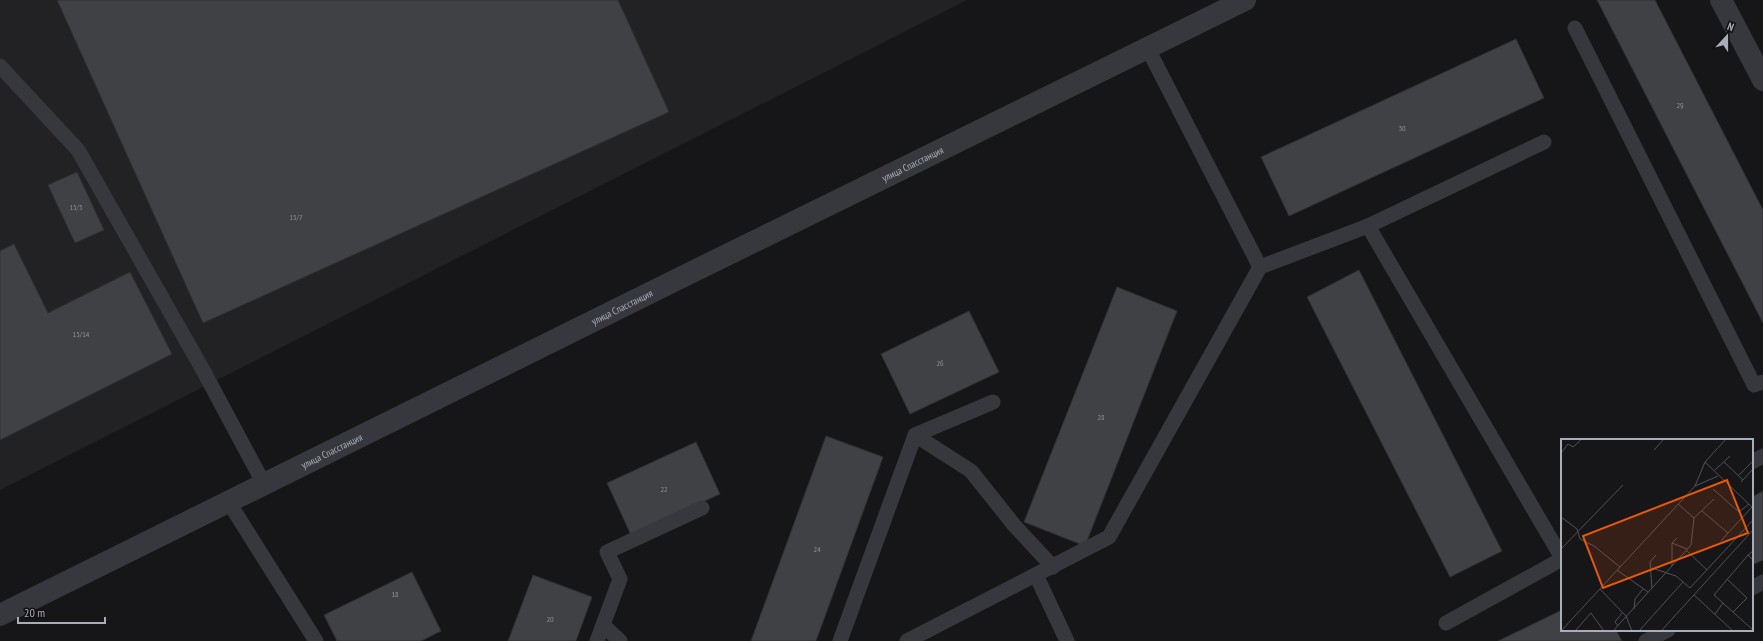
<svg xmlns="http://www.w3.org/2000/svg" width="1763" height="641" viewBox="0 0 1763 641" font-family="'PT Sans Narrow',sans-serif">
  <rect width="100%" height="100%" fill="#161618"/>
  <path fill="#222225" d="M0 0H967L0 490Z"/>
  <g fill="#404145" stroke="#303034">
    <path d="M57 0H618L669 112 203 323Z"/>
    <path d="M1597 0H1655L1763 210V323Z"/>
    <path d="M1516 39 1544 98 1289 216 1261 157Z"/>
    <path d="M77 172 104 230 75 243 48 185Z"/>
    <path d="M14 244 48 313 130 272 172 354 0 440V251Z"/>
    <path d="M1359 270 1502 551 1450 577 1307 297Z"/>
    <path d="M1117 287 1177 311 1085 546 1024 522Z"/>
    <path d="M969 311 999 372 910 414 881 354Z"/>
    <path d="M826 436 883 457 816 641H751Z"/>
    <path d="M696 442 720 494 631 535 607 483Z"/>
    <path d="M1763 491V560L1752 565V497Z"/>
    <path d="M412 572 441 631 421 641H337L324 615Z"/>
    <path d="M533 575 592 597 576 641H508Z"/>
    <path d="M1562 610V630H1616L1622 641H1498Z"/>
  </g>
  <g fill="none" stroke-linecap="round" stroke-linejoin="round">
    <g stroke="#37383d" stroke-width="15">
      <path d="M1575 28 1754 385 1763 382"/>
      <path d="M0 66 78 150 203 370 264 484"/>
      <path d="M1368 226 1562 558"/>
      <path d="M1260 267 1368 226 1544 142"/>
      <path d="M915 435 971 471 1014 525 1053 567"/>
      <path d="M1752 462 1763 456"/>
      <path d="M228 501 316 641"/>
      <path d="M1036 575 1067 641"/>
      <path d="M1752 588 1763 582"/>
      <path d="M1446 623 1562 559"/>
      <path d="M603 625 620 641"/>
      <path d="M597 641 620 579 607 552 702 508"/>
      <path d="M840 641 915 435 993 402"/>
      <path d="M907 641 1109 537 1260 267 1147 47"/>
      <path d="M1646 641 1668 630"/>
    </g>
    <g stroke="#37383d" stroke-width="22">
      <path d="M1721 0 1763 80"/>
      <path id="s1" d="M0 615 682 277 1245 0"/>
    </g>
  </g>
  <g text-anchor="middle" stroke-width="3" stroke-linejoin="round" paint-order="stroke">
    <g font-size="8" fill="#8e929b">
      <text x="1680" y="108">29</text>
      <text x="1402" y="131">30</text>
      <text x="76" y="210">15/5</text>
      <text x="296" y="220">15/7</text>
      <text x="81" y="337">15/14</text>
      <text x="940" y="366">26</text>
      <text x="1101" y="420">28</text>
      <text x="664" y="492">22</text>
      <text x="817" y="552">24</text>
      <text x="395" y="597">18</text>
      <text x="550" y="622">20</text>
    </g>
    <g font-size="10" fill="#a8adb8" stroke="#111113">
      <text dy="4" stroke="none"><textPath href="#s1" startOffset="1018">улица Спасстанция</textPath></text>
      <text dy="4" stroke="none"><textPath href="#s1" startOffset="694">улица Спасстанция</textPath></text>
      <text dy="4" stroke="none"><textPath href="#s1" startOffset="370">улица Спасстанция</textPath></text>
    </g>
  </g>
  <g transform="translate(1561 439)">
    <rect width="192" height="192" fill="#161618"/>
    <path fill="none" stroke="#505258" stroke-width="1" d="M93 11 103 0M0 14 7 5 12 8 21 0M144 23 192 69M163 23 182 41M154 31 169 17M177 37 192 22M180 43 192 30M134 47 157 37M152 50 178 73 188 65M141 72 167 94 160 102M0 78 16 90 19 100 33 107 59 128M133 79 153 60M167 94 191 68M111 104 126 110M0 110 62 46M125 111 146 131M192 112 187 116 192 121M187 116 153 156 192 191M111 127V104L116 99M56 131 87 153M166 140 186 159 172 173M122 143 129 149 192 81M91 149 89 123 95 116M39 150 65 177 71 192M133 156 172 192M73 170 74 160 82 150M154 175 162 164M57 187 54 183 61 174M0 192 134 47 144 23 165 0M14 192 30 174 43 192M52 192 130 106 133 79 117 65M78 192 122 143 115 137 91 129M100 192 192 91"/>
    <path fill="#e8590c" fill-opacity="0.15" stroke="#e8590c" stroke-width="2" d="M166 41 187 94 42 149 22 97Z"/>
    <rect width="192" height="192" fill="none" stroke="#a8adb8" stroke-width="2"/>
  </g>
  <g transform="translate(1727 36) rotate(21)" stroke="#111113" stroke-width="3" paint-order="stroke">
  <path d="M0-3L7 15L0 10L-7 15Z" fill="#a8adb8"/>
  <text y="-6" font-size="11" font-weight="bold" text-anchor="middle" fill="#a8adb8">N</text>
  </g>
  <path d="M18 617v6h87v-6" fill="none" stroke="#a8adb8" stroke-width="2"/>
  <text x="24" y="617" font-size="12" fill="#a8adb8" stroke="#111113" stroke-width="3" paint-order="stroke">20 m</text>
</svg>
